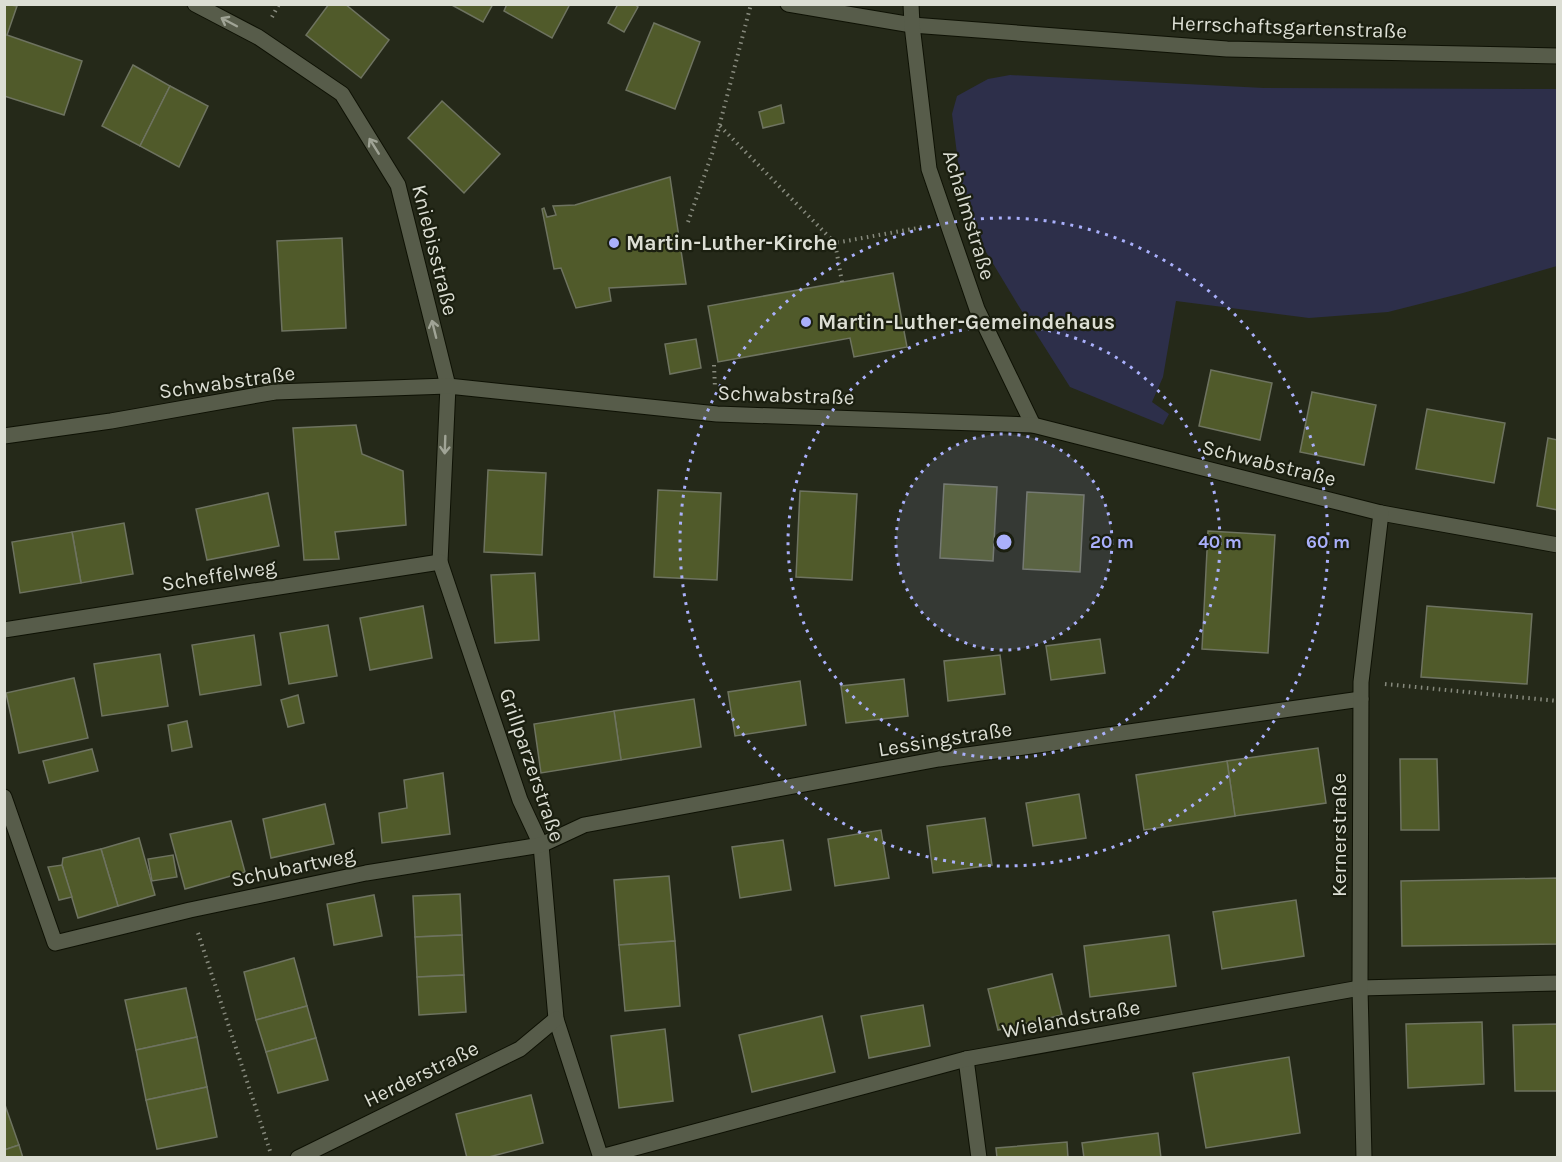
<svg xmlns="http://www.w3.org/2000/svg" width="1562" height="1162" viewBox="0 0 1562 1162" font-family="Karla,sans-serif">
  <rect width="100%" height="100%" fill="#252919"/>
  <path fill="#2d2f4a" d="M1010 75 1264 88 1557 89V266L1463 293 1388 312 1309 318 1176 301 1163 377 1152 402 1169 414 1163 425 1070 387 1018 305 980 242 969 212 960 178 952 114 957 96 988 79Z"/>
  <g fill="#505a2a" stroke="#6e7360" stroke-width="1.5">
    <path d="M4 4 17 6 7 35 82 61 64 115 4 96Z"/>
    <path d="M329 4H345L389 40 361 78 306 35Z"/>
    <path d="M450 4H493L483 22Z"/>
    <path d="M507 4H570L552 38 504 11Z"/>
    <path d="M618 4H634L638 7 624 32 608 23Z"/>
    <path d="M654 23 700 42 675 109 626 90Z"/>
    <path d="M133 65 170 86 140 146 102 126Z"/>
    <path d="M170 86 208 106 179 167 140 146Z"/>
    <path d="M442 101 500 154 464 193 408 138Z"/>
    <path d="M781 105 784 123 763 128 759 112Z"/>
    <path d="M670 177 686 284 609 288 611 301 576 308 561 268 554 269 542 209 544 208 547 217 556 215 553 206 575 205Z"/>
    <path d="M342 238 346 328 282 331 277 241Z"/>
    <path d="M893 273 907 347 854 357 850 338 718 362 708 306Z"/>
    <path d="M696 339 701 368 670 374 665 344Z"/>
    <path d="M1211 370 1272 383 1260 440 1199 426Z"/>
    <path d="M1312 392 1376 405 1364 465 1300 452Z"/>
    <path d="M1427 409 1505 423 1494 483 1416 469Z"/>
    <path d="M356 425 362 454 403 471 406 525 335 532 339 559 304 560 293 428Z"/>
    <path d="M1548 438 1558 440V510L1537 506Z"/>
    <path d="M488 470 546 473 542 555 484 552Z"/>
    <path d="M944 484 997 487 993 561 940 558Z"/>
    <path d="M658 490 721 493 717 580 654 577Z"/>
    <path d="M800 491 857 494 852 580 796 577Z"/>
    <path d="M1027 492 1084 495 1080 572 1023 569Z"/>
    <path d="M268 493 279 546 207 560 196 509Z"/>
    <path d="M124 523 133 574 81 583 72 532Z"/>
    <path d="M1208 531 1275 535 1268 653 1202 649Z"/>
    <path d="M72 532 81 583 20 593 12 542Z"/>
    <path d="M535 573 539 640 495 643 491 575Z"/>
    <path d="M423 606 432 658 370 670 360 618Z"/>
    <path d="M1427 606 1532 614 1527 684 1421 677Z"/>
    <path d="M328 625 337 676 289 684 280 633Z"/>
    <path d="M254 635 261 685 200 695 192 645Z"/>
    <path d="M1100 639 1105 673 1051 680 1046 646Z"/>
    <path d="M160 654 168 706 102 716 94 664Z"/>
    <path d="M1000 655 1005 694 948 701 944 661Z"/>
    <path d="M74 678 88 738 19 753 6 693Z"/>
    <path d="M904 679 908 716 846 723 841 686Z"/>
    <path d="M800 681 806 725 735 736 728 692Z"/>
    <path d="M298 695 304 723 288 727 281 700Z"/>
    <path d="M694 699 701 747 621 760 614 711Z"/>
    <path d="M614 711 621 760 541 773 534 724Z"/>
    <path d="M187 721 192 747 172 751 168 725Z"/>
    <path d="M1318 748 1326 803 1235 816 1227 761Z"/>
    <path d="M92 749 98 771 49 783 43 761Z"/>
    <path d="M1400 759H1437L1439 830H1401Z"/>
    <path d="M1227 761 1235 816 1144 830 1136 775Z"/>
    <path d="M443 773 450 834 382 843 379 813 407 808 404 780Z"/>
    <path d="M1079 794 1086 838 1033 846 1026 803Z"/>
    <path d="M325 804 334 844 271 858 263 819Z"/>
    <path d="M985 818 992 865 933 873 927 826Z"/>
    <path d="M231 821 245 872 185 889 170 834Z"/>
    <path d="M881 830 889 878 835 886 828 839Z"/>
    <path d="M139 838 155 895 118 906 101 849Z"/>
    <path d="M783 840 791 890 740 898 732 847Z"/>
    <path d="M101 849 118 906 78 918 62 865 63 858Z"/>
    <path d="M173 855 177 877 152 881 148 859Z"/>
    <path d="M62 865 72 897 59 900 48 867Z"/>
    <path d="M669 876 675 941 619 945 614 880Z"/>
    <path d="M1558 878V944L1402 946 1401 881Z"/>
    <path d="M460 894 462 935 415 937 413 896Z"/>
    <path d="M374 895 382 936 334 945 327 904Z"/>
    <path d="M1296 900 1304 956 1222 969 1213 912Z"/>
    <path d="M462 935 464 975 417 977 415 937Z"/>
    <path d="M1169 935 1176 986 1090 997 1084 946Z"/>
    <path d="M675 941 680 1006 625 1011 619 945Z"/>
    <path d="M294 958 307 1006 256 1020 244 972Z"/>
    <path d="M1052 974 1062 1015 998 1030 988 989Z"/>
    <path d="M464 975 466 1012 419 1015 417 977Z"/>
    <path d="M186 988 197 1037 136 1050 125 1000Z"/>
    <path d="M923 1005 930 1046 869 1058 861 1016Z"/>
    <path d="M307 1006 316 1038 266 1052 256 1020Z"/>
    <path d="M822 1016 835 1072 752 1092 739 1035Z"/>
    <path d="M1482 1022 1484 1084 1408 1088 1406 1024Z"/>
    <path d="M1558 1024V1091H1515L1513 1025Z"/>
    <path d="M665 1029 673 1101 619 1108 611 1036Z"/>
    <path d="M197 1037 207 1087 146 1100 136 1050Z"/>
    <path d="M316 1038 328 1080 278 1093 266 1052Z"/>
    <path d="M1289 1057 1300 1133 1206 1148 1193 1073Z"/>
    <path d="M207 1087 217 1137 157 1149 146 1100Z"/>
    <path d="M531 1095 543 1143 485 1158H467L456 1114Z"/>
    <path d="M5 1105 19 1145 4 1150V1106Z"/>
    <path d="M1158 1133 1161 1158H1084L1082 1143Z"/>
    <path d="M1067 1142 1068 1158H997L996 1148Z"/>
    <path d="M19 1145 23 1158H4V1150Z"/>
  </g>
  <g fill="none" stroke-linecap="round" stroke-linejoin="round">
    <g stroke="#0e1104" stroke-width="17">
      <g id="minor">
        <path d="M195 4 258 37 342 94 398 185 448 386 440 562 520 800 541 845 556 1019 601 1158"/>
        <path d="M788 4 912 25 1227 49 1558 56"/>
        <path d="M911 4 912 25 929 169 977 309 1033 425"/>
        <path d="M4 436 111 421 275 392 448 386 717 414 1033 425 1381 513 1558 545"/>
        <path d="M4 630 440 562"/>
        <path d="M4 797 55 943 190 910 366 873 541 845 584 825 939 759 1361 699"/>
        <path d="M966 1059 979 1158"/>
        <path d="M601 1157 966 1059 1360 988 1558 983"/>
        <path d="M298 1158 520 1049 556 1019"/>
        <path d="M1364 1158 1360 988 1361 682 1381 513"/>
      </g>
    </g>
    <g stroke="#878a7d" stroke-width="4" stroke-dasharray="1.5 4.5" stroke-linecap="butt">
      <path d="M272 17 279 4"/>
      <path d="M720 126 835 243"/>
      <path d="M688 222 712 154 751 4"/>
      <path d="M842 282 835 243 923 227"/>
      <path d="M714 365 715 388"/>
      <path d="M1385 684 1558 701"/>
      <path d="M198 933 271 1154"/>
    </g>
    <use href="#minor" stroke="#575c4a" stroke-width="15"/>
  </g>
  <defs><path id="oneway-shaft" d="M-6 0H5M1.5-3L5.5 0L1.5 3" fill="none" stroke-width="1.6" stroke-linecap="round" stroke-linejoin="round" transform="scale(1.5)"/></defs>
  <g stroke="#a0a496">
    <use href="#oneway-shaft" transform="translate(229 22) rotate(-152)"/>
    <use href="#oneway-shaft" transform="translate(374 146) rotate(-122)"/>
    <use href="#oneway-shaft" transform="translate(434 329) rotate(-104)"/>
    <use href="#oneway-shaft" transform="translate(445 445) rotate(92)"/>
  </g>
  <circle cx="1004" cy="542" r="108" fill="#aab0fb" fill-opacity=".12"/>
  <g fill="none" stroke="#aab0fb" stroke-width="3" stroke-dasharray="3 6">
    <circle cx="1004" cy="542" r="108"/>
    <circle cx="1004" cy="542" r="216"/>
    <circle cx="1004" cy="542" r="324"/>
  </g>
  <g fill="#aab0fb" stroke="#1b1f10" stroke-width="2">
    <circle cx="614" cy="243" r="6"/>
    <circle cx="806" cy="322" r="6"/>
  </g>
  <g text-anchor="middle" stroke-width="4.5" stroke-linejoin="round" paint-order="stroke">
    <g font-size="21" fill="#dcded4" stroke="#1b1f10">
      <text transform="translate(1289 27) rotate(2)" y="7">Herrschaftsgartenstraße</text>
      <text transform="translate(969 215) rotate(73)" y="7">Achalmstraße</text>
      <text transform="translate(435 250) rotate(76)" y="7">Kniebisstraße</text>
      <text transform="translate(227 382) rotate(-8)" y="7">Schwabstraße</text>
      <text transform="translate(786 395) rotate(2)" y="7">Schwabstraße</text>
      <text transform="translate(1269 463) rotate(14)" y="7">Schwabstraße</text>
      <text transform="translate(219 575) rotate(-9)" y="7">Scheffelweg</text>
      <text transform="translate(945 739) rotate(-9)" y="7">Lessingstraße</text>
      <text transform="translate(532 765) rotate(71)" y="7">Grillparzerstraße</text>
      <text transform="translate(1339 835) rotate(-90)" y="7">Kernerstraße</text>
      <text transform="translate(293 867) rotate(-12)" y="7">Schubartweg</text>
      <text transform="translate(1071 1019) rotate(-10)" y="7">Wielandstraße</text>
      <text transform="translate(421 1074) rotate(-26)" y="7">Herderstraße</text>
    </g>
    <g font-size="21" font-weight="bold" fill="#dcded4" stroke="#1b1f10" text-anchor="start">
      <text x="626" y="250">Martin-Luther-Kirche</text>
      <text x="818" y="329">Martin-Luther-Gemeindehaus</text>
    </g>
  </g>
  <circle cx="1004" cy="542" r="9" fill="#aab0fb" stroke="#1b1f10" stroke-width="3"/>
  <g font-size="18" text-anchor="middle" font-weight="bold" fill="#aab0fb" stroke="#1b1f10" stroke-width="4.5" stroke-linejoin="round" paint-order="stroke">
    <text x="1112" y="548">20 m</text>
    <text x="1220" y="548">40 m</text>
    <text x="1328" y="548">60 m</text>
  </g>
  <rect width="1562" height="1162" fill="none" stroke="#dcded4" stroke-width="12"/>
</svg>
